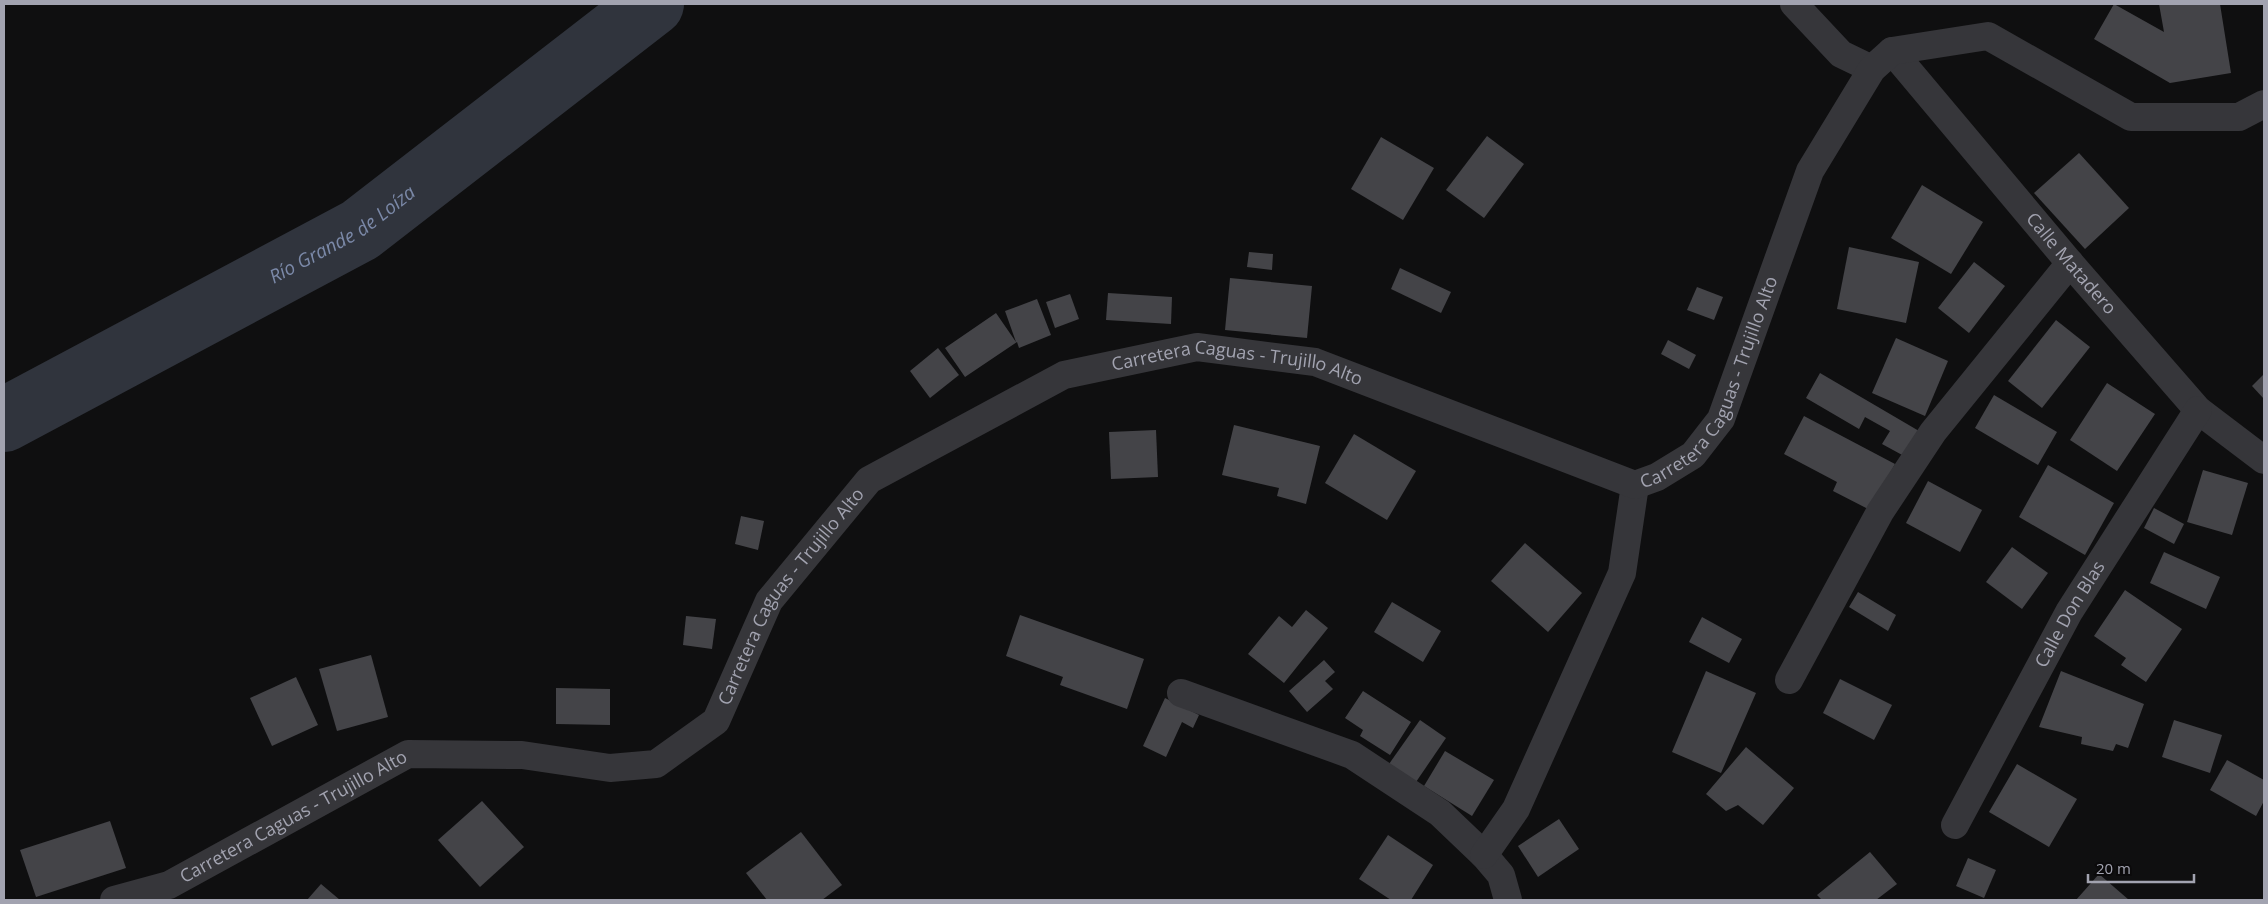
<svg xmlns="http://www.w3.org/2000/svg" width="2268" height="904" viewBox="0 0 2268 904" font-family="'Open Sans',sans-serif">
  <rect width="100%" height="100%" fill="#0f0f10"/>
  <g fill="none" stroke-linecap="round" stroke-linejoin="round">
    <path stroke="#30343d" stroke-width="64" id="s1" d="M4 420 360 230 652 4"/>
  </g>
  <g fill="#444448">
    <path d="M2114 4 2164 32 2159 4H2220L2231 73 2170 83 2094 39Z"/>
    <path d="M1487 136 1524 164 1484 218 1446 190Z"/>
    <path d="M1381 137 1434 168 1403 220 1351 189Z"/>
    <path d="M2079 153 2129 208 2085 249 2034 193Z"/>
    <path d="M1922 185 1983 222 1951 274 1891 238Z"/>
    <path d="M1849 247 1919 262 1906 323 1837 309Z"/>
    <path d="M1249 252 1273 254 1272 270 1247 267Z"/>
    <path d="M1974 262 2005 286 1969 333 1938 308Z"/>
    <path d="M1400 268 1451 292 1441 313 1391 289Z"/>
    <path d="M1230 278 1312 286 1307 338 1225 330Z"/>
    <path d="M1697 287 1723 297 1714 320 1687 310Z"/>
    <path d="M1108 293 1172 297 1171 324 1106 320Z"/>
    <path d="M1070 294 1079 319 1055 328 1046 302Z"/>
    <path d="M1037 299 1051 335 1019 348 1017 342 965 377 945 348 996 313 1016 342 1005 311Z"/>
    <path d="M2056 320 2090 347 2042 408 2008 381Z"/>
    <path d="M1896 338 1948 361 1925 416 1872 393Z"/>
    <path d="M1668 340 1696 355 1689 369 1661 354Z"/>
    <path d="M938 348 959 375 930 398 910 371Z"/>
    <path d="M1820 373 1919 431 1904 456 1882 444 1890 431 1865 417 1859 429 1806 398Z"/>
    <path d="M2264 374V399L2252 386Z"/>
    <path d="M2107 383 2155 414 2117 471 2070 440Z"/>
    <path d="M1994 395 2057 432 2038 465 1975 428Z"/>
    <path d="M1804 416 1895 464 1870 510 1833 491 1837 482 1784 454Z"/>
    <path d="M1234 425 1320 446 1306 504 1277 496 1279 488 1222 475Z"/>
    <path d="M1156 430 1158 477 1111 479 1109 432Z"/>
    <path d="M1354 434 1416 471 1387 520 1325 483Z"/>
    <path d="M2048 465 2114 503 2085 555 2019 517Z"/>
    <path d="M2203 470 2248 483 2232 535 2187 522Z"/>
    <path d="M1928 481 1982 510 1960 552 1906 523Z"/>
    <path d="M2154 508 2184 524 2174 544 2144 528Z"/>
    <path d="M741 516 764 521 758 550 735 544Z"/>
    <path d="M1525 543 1582 593 1548 632 1491 581Z"/>
    <path d="M2012 547 2048 573 2022 609 1986 582Z"/>
    <path d="M2164 552 2220 577 2206 609 2150 583Z"/>
    <path d="M2125 590 2182 629 2146 682 2121 665 2126 658 2094 636Z"/>
    <path d="M1858 592 1896 615 1888 631 1849 607Z"/>
    <path d="M1392 602 1441 631 1423 662 1374 632Z"/>
    <path d="M1306 610 1328 628 1284 683 1248 654 1279 616 1292 627Z"/>
    <path d="M1020 615 1144 659 1127 709 1060 685 1063 677 1006 656Z"/>
    <path d="M686 616 716 619 712 649 683 645Z"/>
    <path d="M1702 617 1742 639 1729 663 1689 642Z"/>
    <path d="M371 655 388 717 337 731 319 669Z"/>
    <path d="M1324 660 1335 672 1325 681 1333 689 1307 712 1289 691Z"/>
    <path d="M1706 671 1756 693 1721 773 1672 752Z"/>
    <path d="M2061 671 2144 704 2128 748 2116 744 2113 751 2081 744 2082 737 2039 727Z"/>
    <path d="M296 677 318 725 272 746 250 698Z"/>
    <path d="M1840 679 1892 705 1874 740 1823 713Z"/>
    <path d="M556 688 610 689V725L556 724Z"/>
    <path d="M1363 691 1411 722 1390 755 1360 736 1363 730 1345 718Z"/>
    <path d="M1165 698 1199 715 1193 728 1182 722 1166 757 1143 746Z"/>
    <path d="M1420 720 1446 738 1416 782 1389 764Z"/>
    <path d="M2174 720 2222 735 2210 773 2162 757Z"/>
    <path d="M1746 747 1794 788 1763 825 1738 805 1726 811 1706 794Z"/>
    <path d="M1445 751 1494 780 1472 816 1424 786Z"/>
    <path d="M2227 760 2264 780V801L2256 816 2210 790Z"/>
    <path d="M2017 764 2077 799 2049 847 1989 812Z"/>
    <path d="M482 801 524 847 480 887 438 840Z"/>
    <path d="M1559 819 1579 849 1538 877 1518 846Z"/>
    <path d="M110 821 126 868 36 897 20 850Z"/>
    <path d="M801 832 842 885 822 900H767L746 873Z"/>
    <path d="M1388 835 1433 865 1411 900H1391L1359 879Z"/>
    <path d="M1870 852 1897 884 1876 900H1822L1817 895Z"/>
    <path d="M1968 858 1996 870 1984 898 1956 886Z"/>
    <path d="M2099 874 2129 900H2076Z"/>
    <path d="M321 884 340 900H307Z"/>
  </g>
  <g fill="none" stroke-linecap="round" stroke-linejoin="round">
    <g stroke="#36363a" stroke-width="28">
      <path d="M1794 4 1841 54 1872 69"/>
      <path id="s2" d="M1892 51 2070 263 2198 410 2264 460"/>
      <path d="M1789 680 1880 512 1933 432 2070 263"/>
      <path d="M1181 693 1352 755 1440 813 1484 855 1501 875 1508 900"/>
      <path id="s3" d="M1955 825 2069 612 2198 410"/>
      <path d="M1484 855 1516 809 1622 573 1635 485"/>
      <path id="s4" d="M114 900 169 885 408 754 522 755 610 768 656 764 716 721 769 601 869 480 1064 375 1197 347 1315 362 1635 485 1657 477 1693 455 1721 419 1810 171 1872 69 1892 51 1988 36 2131 117H2239L2264 104"/>
    </g>
  </g>
  <g text-anchor="middle" stroke-width="4" stroke-linejoin="round" paint-order="stroke">
    <g font-size="18" fill="#a2a3b0" stroke="#0b0a0b">
      <text dy="6" stroke="none"><textPath href="#s2" startOffset="278">Calle Matadero</textPath></text>
      <text dy="6" stroke="none"><textPath href="#s4" startOffset="1339">Carretera Caguas - Trujillo Alto</textPath></text>
      <text dy="6" stroke="none"><textPath href="#s4" startOffset="1894">Carretera Caguas - Trujillo Alto</textPath></text>
      <text dy="6" stroke="none"><textPath href="#s4" startOffset="799">Carretera Caguas - Trujillo Alto</textPath></text>
      <text dy="6" stroke="none"><textPath href="#s3" startOffset="240">Calle Don Blas</textPath></text>
      <text dy="6" stroke="none"><textPath href="#s4" startOffset="199">Carretera Caguas - Trujillo Alto</textPath></text>
    </g>
    <g font-size="19" font-style="italic" fill="#7b89a8" stroke="#0b0a0b">
      <text dy="7" stroke="none"><textPath href="#s1" startOffset="386">Río Grande de Loíza</textPath></text>
    </g>
  </g>
  <rect width="2268" height="904" fill="none" stroke="#a2a3b0" stroke-width="10"/>
  <path d="M2088 874v8h106v-8" fill="none" stroke="#a2a3b0" stroke-width="2.5"/>
  <text x="2096" y="874" font-size="15" fill="#a2a3b0" stroke="#0b0a0b" stroke-width="4" paint-order="stroke">20 m</text>
</svg>
